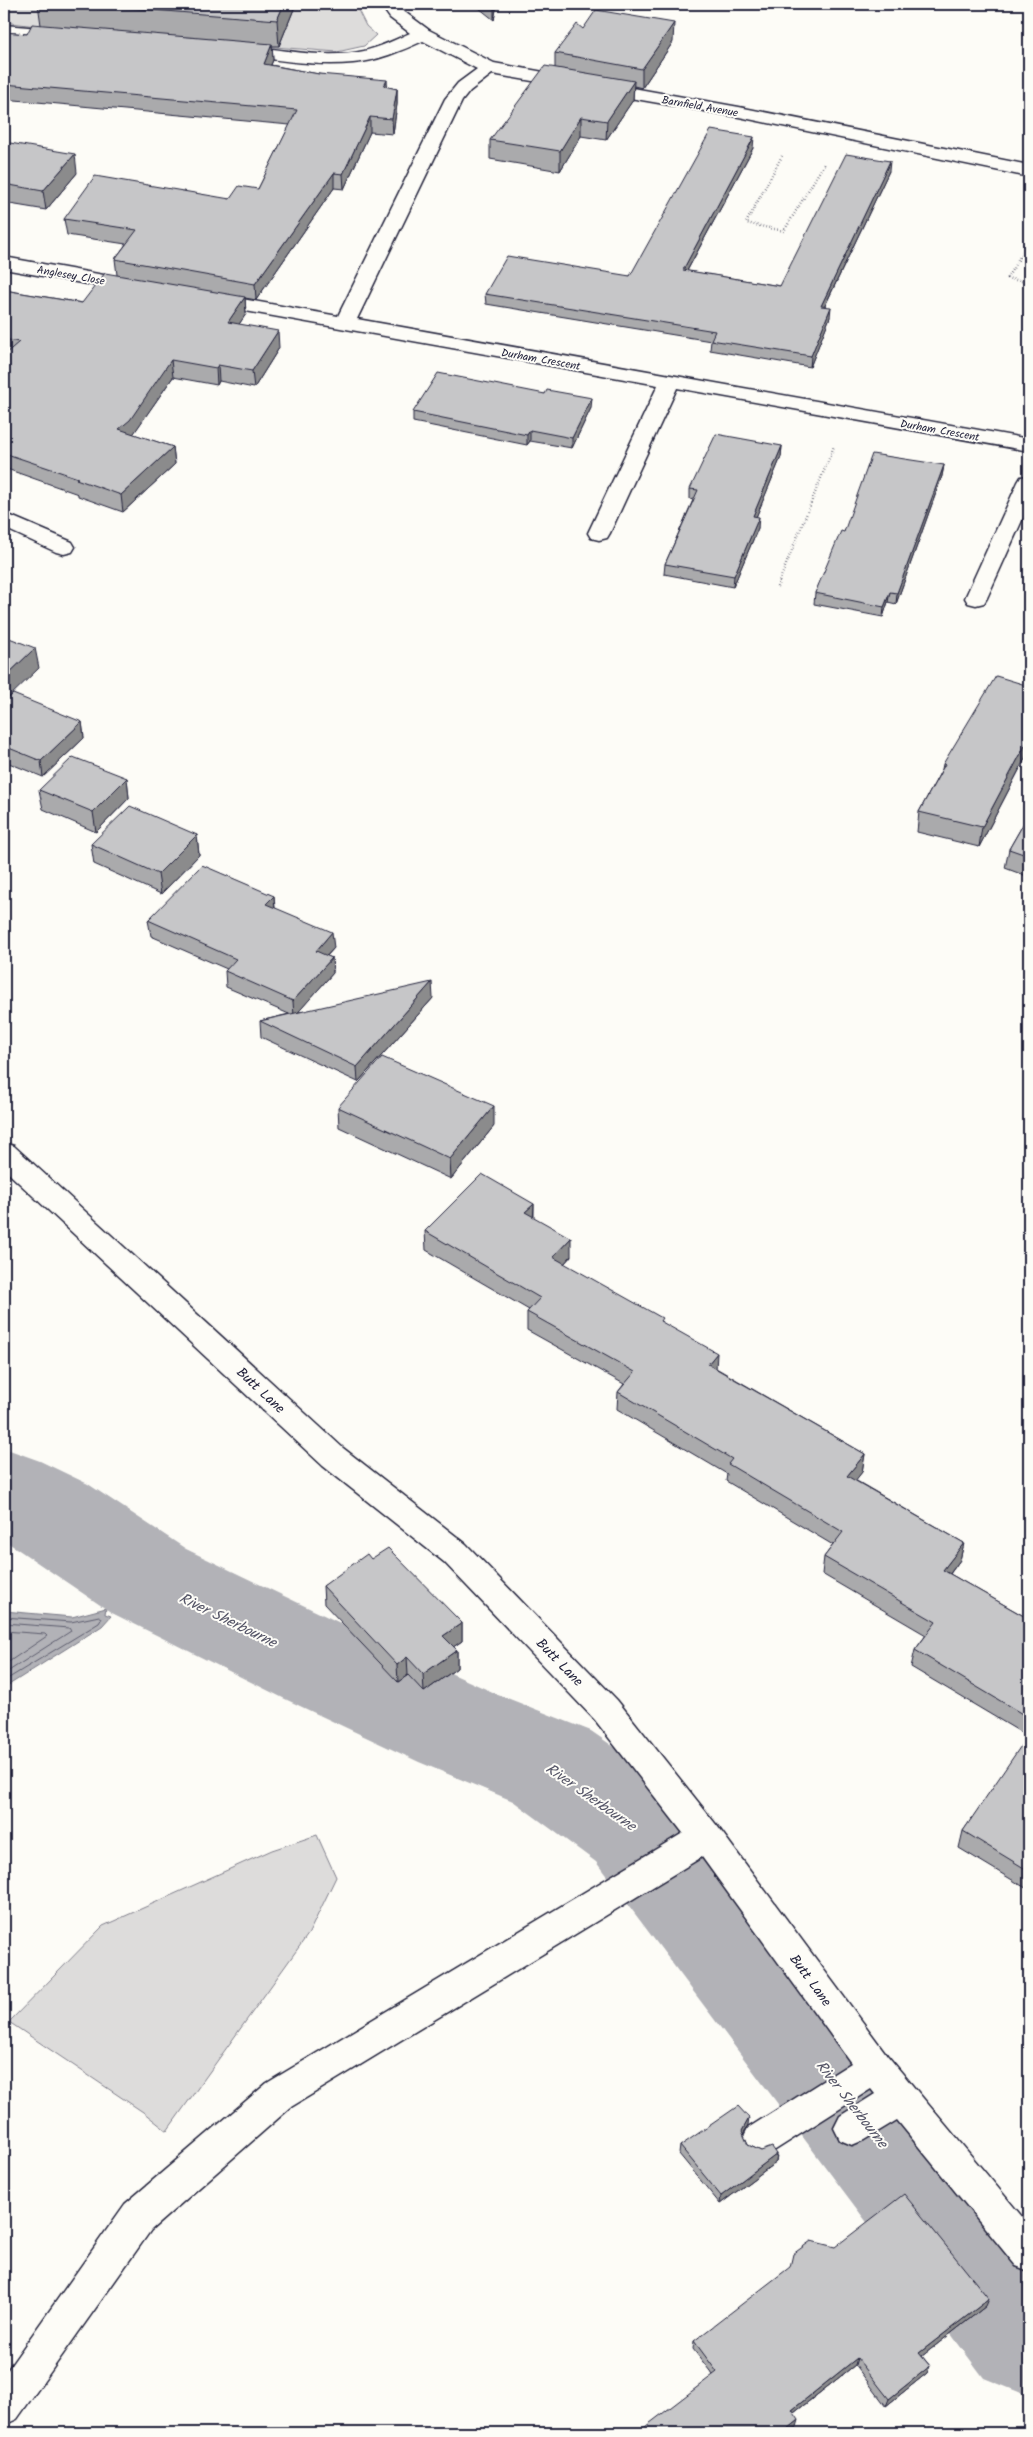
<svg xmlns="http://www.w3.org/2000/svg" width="1033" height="2437" viewBox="0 0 1033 2437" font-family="Kalam,sans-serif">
  <rect width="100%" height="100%" fill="#fdfcf7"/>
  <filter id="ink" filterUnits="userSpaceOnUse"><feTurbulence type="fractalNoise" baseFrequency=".02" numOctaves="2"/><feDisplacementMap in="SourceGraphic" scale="10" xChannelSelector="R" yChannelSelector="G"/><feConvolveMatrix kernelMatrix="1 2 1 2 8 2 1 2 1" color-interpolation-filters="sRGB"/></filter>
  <g filter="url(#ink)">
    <g fill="#dddcdb" stroke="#807f8b">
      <path d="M4 4H355L366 26 376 35 364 46 337 52 75 31 4 22Z"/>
      <path d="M317 1835 336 1877 309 1933 167 2131 143 2112 9 2022 103 1926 272 1850Z"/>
    </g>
    <path fill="#b2b2b7" stroke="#787885" d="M106 1608 105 1614 111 1616 102 1626 4 1688V1611L72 1617Z"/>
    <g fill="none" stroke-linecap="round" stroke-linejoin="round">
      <g stroke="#5c5c6d" stroke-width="1">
        <path d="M4 1617 71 1622 99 1616 102 1618 99 1623 4 1681"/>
        <path d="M4 1623 69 1628 71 1631 4 1674"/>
        <path d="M4 1631 45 1634 47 1636 4 1665"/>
      </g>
      <path fill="#b2b2b7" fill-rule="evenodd" d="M4 1448 40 1461 88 1484 186 1549 359 1632 497 1694 591 1731 676 1790 1029 2232V2396L984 2378 596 1862 513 1801 419 1762 283 1698 112 1613 4 1540Z"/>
      <g stroke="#22223b" stroke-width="3">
        <g id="minor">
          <path d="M380 4H398L402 10 429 30 494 63 739 107 1029 165V177L739 117 492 74 470 91 462 101 357 319 1029 439V451L677 388 610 533 607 538 599 540 591 538 588 533 658 385 201 303 198 299 201 295 208 293 338 316 445 99 458 83 477 69 423 41C401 51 377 61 353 63 315 67 275 59 237 55L231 54 228 50 231 46 237 45C278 48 323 60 364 51 380 47 395 40 410 33L390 18Z"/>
          <path d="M4 25 64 30 70 31 73 35 70 39 64 40 4 35Z"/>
          <path d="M4 257 137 281 144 283 147 287 144 291 137 293 4 269Z"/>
          <path d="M1029 476V505L987 598 984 603 976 605 968 603 965 598 1018 482 1021 477Z"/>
          <path d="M4 513 72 542 75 547 72 552 64 554 56 552 4 528Z"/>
          <path d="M4 1143 14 1146 343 1448 466 1544 617 1700 718 1827 887 2055 1029 2225V2271L1016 2266 897 2120 864 2140 852 2145 840 2140 834 2128 840 2116 875 2094 871 2089 772 2152 760 2157 748 2152 742 2140 748 2128 851 2063 702 1857 291 2107 151 2230 17 2419 4 2425V2375L125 2204 267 2083 683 1833 595 1720 444 1562 323 1466 4 1169Z"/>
        </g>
      </g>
      <g stroke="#22223b" stroke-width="2.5" stroke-dasharray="0.5 2.5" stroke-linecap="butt">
        <path d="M782 156 746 223 784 231 824 164"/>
        <path d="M1029 242 1007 278 1029 283"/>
        <path d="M777 587 834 446"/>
      </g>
      <use href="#minor" fill="#fdfcf7" fill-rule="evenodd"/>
    </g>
    <g fill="#aaaaac" stroke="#22223b">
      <path d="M38 4H296L279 46H272L273 60 271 65 397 89V104L393 134 370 132 344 189 334 188 256 300 245 298 246 314 239 324 279 348 254 388 219 381 217 385 173 377 133 434 173 447 175 464 123 512 78 496V494L4 468V290L82 303 117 275 115 259 126 244 67 235 64 219 230 199 258 189 290 125 4 99V32L27 34 41 25Z"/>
      <path d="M474 4H497L494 20Z"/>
      <path d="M583 29 673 42 642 88 634 86 633 100 606 140 581 136 560 171 490 159V140L555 68V53Z"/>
      <path d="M4 142 77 173 46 210 4 203Z"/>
      <path d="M753 148 687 271 780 286 889 171 825 306 830 317 810 367 710 350 711 341 486 304 485 294 630 276Z"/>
      <path d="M545 394 591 408 572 448 530 441 527 445 413 422V412Z"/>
      <path d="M782 446 781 457 756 517 758 528 733 587 664 574 665 564 693 500 690 499V489Z"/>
      <path d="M944 465 942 476 896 604 888 602 883 617 814 604 815 593 844 532Z"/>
      <path d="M1029 686V751L979 847 917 832 919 812 942 769 943 764Z"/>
      <path d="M4 703 82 722 84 738 43 777 4 761Z"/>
      <path d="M127 778 129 798 96 832 43 809 39 790Z"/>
      <path d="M1029 814V877L1005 868 1009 849Z"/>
      <path d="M197 835 199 855 161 894 94 864 91 844Z"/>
      <path d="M274 896 275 908 334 948 327 956 332 958 333 973 298 1012 433 998 358 1082 261 1037 260 1021 289 1014 226 987 225 971 227 969 151 936 148 920Z"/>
      <path d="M338 1107 494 1126 451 1179 339 1127Z"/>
      <path d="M534 1204V1217L571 1256 564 1264 662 1322 716 1368 865 1454 862 1472 855 1480 964 1543 960 1560 950 1574 1029 1619V1732L1027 1736 911 1667 915 1650 926 1635 822 1574 824 1557 833 1545 726 1481 727 1474 617 1409 618 1392 624 1384 527 1330V1312L529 1310 426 1250 425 1231Z"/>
      <path d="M371 1559 462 1623V1641L453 1647 457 1650V1668L424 1692 408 1675 398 1682 324 1604 323 1586Z"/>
      <path d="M1029 1738V1890L959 1848 963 1831Z"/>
      <path d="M748 2126 743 2134 748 2145 761 2151 777 2154 776 2162 720 2204 679 2154 680 2146Z"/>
      <path d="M986 2306 922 2356 930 2366 927 2373 886 2406 855 2365 794 2413 797 2427 713 2375 693 2349 694 2341Z"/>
    </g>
    <g fill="#8b8b8c" stroke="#22223b">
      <path d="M284 4H296L279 46 277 20Z"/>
      <path d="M494 4H497L494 20Z"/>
      <path d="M674 23 673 42 642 88V69Z"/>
      <path d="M272 44 273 60 265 79 264 64Z"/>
      <path d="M387 80 388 95 384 86Z"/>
      <path d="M634 81 633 100 606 140 607 121Z"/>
      <path d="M397 89V104L393 134 392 119Z"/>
      <path d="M370 117V132L344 189 343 174Z"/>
      <path d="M581 117V136L560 171V151Z"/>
      <path d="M754 137 753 148 682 280 683 270Z"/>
      <path d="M75 154 77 173 46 210 43 191Z"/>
      <path d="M890 161 889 171 820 316 821 306Z"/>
      <path d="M334 173V188L256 300 255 284Z"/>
      <path d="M245 297 246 314 229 339 228 322Z"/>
      <path d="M831 307 830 317 810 367 811 356Z"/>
      <path d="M278 331 279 348 254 388 252 371Z"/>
      <path d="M171 360 173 377 132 436 119 429Z"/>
      <path d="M218 365 219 381 217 385 216 368Z"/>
      <path d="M592 398 591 408 572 448V438Z"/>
      <path d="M530 430V441L527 445V435Z"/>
      <path d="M782 446 781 457 752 527 753 516Z"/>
      <path d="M173 447 175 464 123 512 121 495Z"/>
      <path d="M944 465 942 476 896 604 897 593Z"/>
      <path d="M759 517 758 528 733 587 734 576Z"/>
      <path d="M890 592 888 602 883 617 884 607Z"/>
      <path d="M35 648 39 668 4 702V678Z"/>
      <path d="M82 722 84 738 43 777 41 761Z"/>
      <path d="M1029 738V751L979 847 982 827Z"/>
      <path d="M127 778 129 798 96 832 93 812Z"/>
      <path d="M197 835 199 855 161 894 158 874Z"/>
      <path d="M274 896 275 912 266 904Z"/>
      <path d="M332 932 334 948 317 966 316 951Z"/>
      <path d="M332 958 333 973 294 1017 293 1001Z"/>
      <path d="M432 982 433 998 358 1082 357 1067Z"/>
      <path d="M494 1106V1126L451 1179 450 1159Z"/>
      <path d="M534 1204 533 1222 525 1212Z"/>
      <path d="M571 1238V1256L553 1276V1257Z"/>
      <path d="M717 1353 716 1370 708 1364Z"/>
      <path d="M865 1454 862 1472 845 1494 847 1476Z"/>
      <path d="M964 1543 960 1560 940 1587 943 1570Z"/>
      <path d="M462 1623V1641L443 1654V1636Z"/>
      <path d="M457 1650V1668L424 1692 423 1674Z"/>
      <path d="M407 1657 408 1675 398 1682 397 1665Z"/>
      <path d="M1029 1726V1732L1027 1736Z"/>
      <path d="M749 2118 748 2126 740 2139 742 2131Z"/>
      <path d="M777 2154 776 2162 720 2204 721 2196Z"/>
      <path d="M989 2299 986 2306 917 2360 919 2353Z"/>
      <path d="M857 2358 855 2365 790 2416 792 2410Z"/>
      <path d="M930 2366 927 2373 886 2406 889 2399Z"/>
      <path d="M799 2420 797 2427 789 2433H783Z"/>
    </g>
    <g fill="#c6c6c8" stroke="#22223b">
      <path d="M77 4H284L277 20Z"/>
      <path d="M596 10 674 23 642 69 555 53 577 24 583 29Z"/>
      <path d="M32 24 272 44 264 64 319 74 387 80 384 86 397 89 392 119 370 117 343 174 334 173 255 284 115 259 137 230 64 219 95 176 230 199 239 186 258 189 297 110 4 84V32L27 34Z"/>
      <path d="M545 66 634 81 607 121 581 117 560 151 490 140Z"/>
      <path d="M711 130 754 137 683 270 780 286 846 154 890 161 821 306 831 307 811 356 711 340 715 331 485 294 507 256 630 276Z"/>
      <path d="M4 142 75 154 43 191 4 184Z"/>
      <path d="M105 273 245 297 228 322 278 331 252 371 218 365 216 368 171 360 130 420 119 429 173 447 121 495 76 479 78 478 4 453V355L19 342 4 339V290L82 303Z"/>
      <path d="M438 373 545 394 547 390 592 398 572 438 530 430 527 435 413 412Z"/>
      <path d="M716 434 782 446 753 516 759 517 734 576 665 564 698 490 690 489Z"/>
      <path d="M872 454 944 465 897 593 890 592 884 607 815 593 841 531 844 532Z"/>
      <path d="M4 636 35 648 4 678Z"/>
      <path d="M996 676 1029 686V738L982 827 919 812 945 764H943Z"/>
      <path d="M13 694 82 722 41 761 4 746V703Z"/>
      <path d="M73 757 127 778 93 812 39 790Z"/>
      <path d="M130 806 197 835 158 874 91 844Z"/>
      <path d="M1029 814V856L1009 849Z"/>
      <path d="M202 865 274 896 266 904 332 932 316 951 332 958 293 1001 225 971 236 959 148 920Z"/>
      <path d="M432 982 357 1067 260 1021Z"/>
      <path d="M382 1057 494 1106 450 1159 338 1107Z"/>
      <path d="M482 1174 534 1204 525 1212 571 1238 553 1257 662 1318 660 1321 717 1353 708 1364 865 1454 847 1476 964 1543 943 1570 1029 1619V1718L915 1650 936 1622 824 1557 843 1532 728 1464 732 1459 618 1392 635 1372 527 1312 540 1298 425 1231Z"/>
      <path d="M388 1548 462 1623 443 1636 457 1650 423 1674 407 1657 397 1665 323 1586 367 1554 371 1559Z"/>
      <path d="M1027 1737 1029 1738V1871L963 1831Z"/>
      <path d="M738 2106 749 2118 742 2131 748 2145 761 2151 772 2147 777 2154 721 2196 680 2146Z"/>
      <path d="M904 2194 989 2299 919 2353 930 2366 889 2399 857 2358 792 2410 799 2420 783 2433H637L717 2372 694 2341 790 2267 793 2254 811 2241 835 2247Z"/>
    </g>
  </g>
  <g text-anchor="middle" stroke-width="4" stroke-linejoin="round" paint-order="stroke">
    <g font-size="11" fill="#22223b" stroke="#fdfcf7">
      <text transform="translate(700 106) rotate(10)" y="4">Barnfield Avenue</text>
      <text transform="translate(71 275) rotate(10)" y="4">Anglesey Close</text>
      <text transform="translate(541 359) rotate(10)" y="4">Durham Crescent</text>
      <text transform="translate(940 430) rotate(10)" y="4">Durham Crescent</text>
    </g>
    <g font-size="14" fill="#22223b" stroke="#fdfcf7">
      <text transform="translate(261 1390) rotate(43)" y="5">Butt Lane</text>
      <text transform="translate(560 1662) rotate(46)" y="5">Butt Lane</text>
      <text transform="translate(811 1980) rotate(54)" y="5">Butt Lane</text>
    </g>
    <g font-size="15" font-style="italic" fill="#545466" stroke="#fdfcf7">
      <text transform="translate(228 1620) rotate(26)" y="5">River Sherbourne</text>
      <text transform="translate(591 1797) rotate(35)" y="5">River Sherbourne</text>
      <text transform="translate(852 2104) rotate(52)" y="5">River Sherbourne</text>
    </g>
  </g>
  <rect width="1033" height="2437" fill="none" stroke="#fdfcf7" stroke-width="20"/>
  <rect x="10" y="10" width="1013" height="2417" fill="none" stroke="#22223b" stroke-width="2" filter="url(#ink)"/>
</svg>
